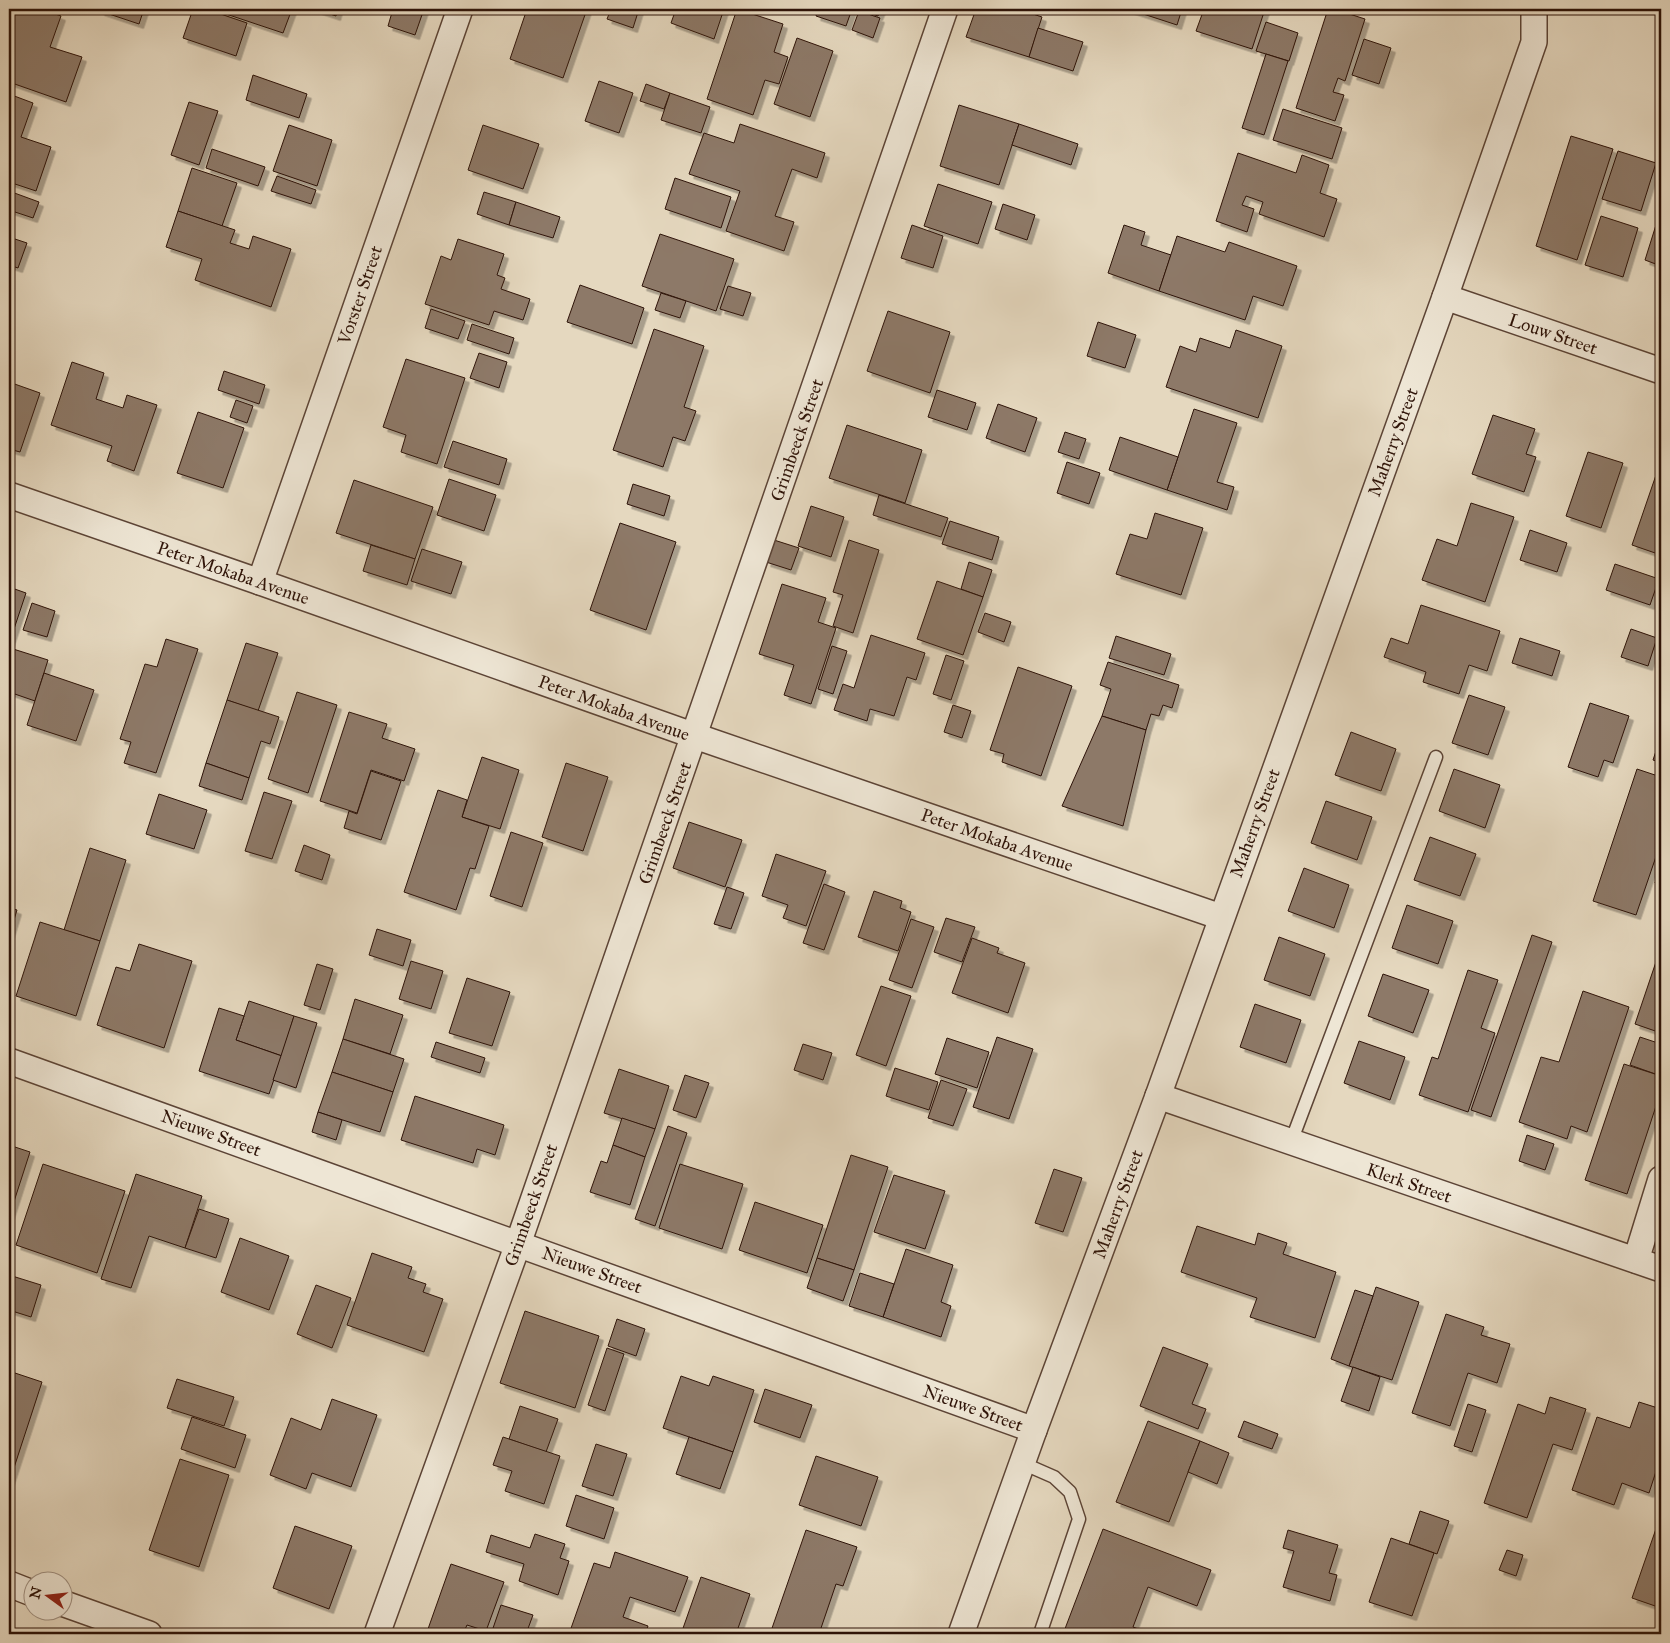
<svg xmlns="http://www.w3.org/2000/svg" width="1670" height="1643" viewBox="0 0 1670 1643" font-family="'IM FELL Great Primer',serif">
  <defs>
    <filter id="shadow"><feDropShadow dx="4.5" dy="4.5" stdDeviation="0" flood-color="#0004"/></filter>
  </defs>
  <rect width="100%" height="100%" fill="#e5d8bf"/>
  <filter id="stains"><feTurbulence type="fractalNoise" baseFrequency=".004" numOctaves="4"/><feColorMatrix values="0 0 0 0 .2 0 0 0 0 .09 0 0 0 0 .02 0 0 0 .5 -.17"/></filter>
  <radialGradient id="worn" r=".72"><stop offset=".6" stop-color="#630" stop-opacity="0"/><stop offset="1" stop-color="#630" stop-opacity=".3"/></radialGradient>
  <g fill="#8d7967" stroke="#2e1308" filter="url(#shadow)">
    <path d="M9 9H41L61 16 50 47 82 57 66 102 9 82Z"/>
    <path d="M101 9H144L139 24 100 11Z"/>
    <path d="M193 9H206L247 23 236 56 183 38Z"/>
    <path d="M211 9H292L283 33Z"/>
    <path d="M315 9H338L336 16Z"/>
    <path d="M393 9H424L415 35 388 26Z"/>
    <path d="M527 9H587L563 78 510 59Z"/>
    <path d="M611 9H639L633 28 607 19Z"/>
    <path d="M676 9H724L714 39 671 23Z"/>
    <path d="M737 9 783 24 774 52 788 57 779 84 765 80 753 115 707 99Z"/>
    <path d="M818 9H852L846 26 816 16Z"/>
    <path d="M857 9H881L878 16Z"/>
    <path d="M976 9H1018L1042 17 1029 57 966 37Z"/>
    <path d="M1128 9H1182L1177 25Z"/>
    <path d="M1204 9H1265L1252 49 1196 31Z"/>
    <path d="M1328 9H1334L1365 19 1345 81 1338 78 1333 92 1344 95 1335 121 1296 108Z"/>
    <path d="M859 11 880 18 873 38 852 30Z"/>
    <path d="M1266 22 1298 33 1289 61 1256 51Z"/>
    <path d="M1038 28 1083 42 1073 71 1029 57Z"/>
    <path d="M797 38 833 51 810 117 774 104Z"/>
    <path d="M1364 39 1391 48 1379 84 1352 75Z"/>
    <path d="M1266 54 1288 61 1264 135 1242 128Z"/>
    <path d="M253 75 307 94 299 118 246 100Z"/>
    <path d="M599 81 633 93 619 133 585 121Z"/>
    <path d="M646 84 670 93 664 109 640 101Z"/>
    <path d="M670 93 710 107 701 133 661 120Z"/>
    <path d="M9 94 33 103 21 137 51 147 36 191 9 182Z"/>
    <path d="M189 102 218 111 199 165 171 155Z"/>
    <path d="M959 105 1019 124 999 185 940 166Z"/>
    <path d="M1283 109 1342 128 1332 159 1273 140Z"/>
    <path d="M740 124 825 153 817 178 792 169 775 216 794 222 784 251 726 231 740 191 689 174 704 133 734 143Z"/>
    <path d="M1019 124 1078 144 1071 165 1012 145Z"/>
    <path d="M289 125 332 140 317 186 273 171Z"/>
    <path d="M483 125 539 144 523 189 468 170Z"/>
    <path d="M1571 136 1613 149 1577 260 1536 246Z"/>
    <path d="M212 149 265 167 258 186 206 168Z"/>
    <path d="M1618 151 1656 163 1641 211 1602 199Z"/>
    <path d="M1238 153 1296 173 1302 155 1329 165 1320 193 1337 199 1324 237 1259 214 1263 202 1246 196 1242 205 1254 209 1247 232 1216 221Z"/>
    <path d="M192 168 237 183 222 226 178 211Z"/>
    <path d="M277 176 316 190 311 204 271 191Z"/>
    <path d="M675 178 731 197 721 228 665 209Z"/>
    <path d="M938 184 992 202 978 244 924 226Z"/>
    <path d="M9 191 39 202 33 218 9 210Z"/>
    <path d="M484 192 516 202 509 225 477 214Z"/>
    <path d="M516 202 560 217 553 238 509 225Z"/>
    <path d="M1003 204 1035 215 1027 240 995 229Z"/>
    <path d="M1661 209V266L1645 260Z"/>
    <path d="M178 211 235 230 230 243 249 249 253 236 291 249 271 307 195 280 202 259 166 247Z"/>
    <path d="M1601 216 1638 228 1623 277 1585 265Z"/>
    <path d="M912 225 943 236 933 268 901 258Z"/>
    <path d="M1124 225 1145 232 1141 245 1171 255 1159 291 1108 273Z"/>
    <path d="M660 234 734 259 716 311 642 286Z"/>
    <path d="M1177 236 1225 252 1229 242 1297 266 1283 306 1253 296 1245 320 1159 291Z"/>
    <path d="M9 237 27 243 18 268 9 265Z"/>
    <path d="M458 239 504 254 497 275 505 278 501 289 530 299 523 320 494 311 489 325 425 304 441 256 451 260Z"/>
    <path d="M580 285 644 308 632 344 567 322Z"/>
    <path d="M728 286 751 293 743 316 720 309Z"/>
    <path d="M661 293 686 301 680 318 655 310Z"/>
    <path d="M431 309 465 321 458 339 425 328Z"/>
    <path d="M888 311 950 332 930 393 867 371Z"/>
    <path d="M1098 322 1136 335 1125 368 1087 356Z"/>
    <path d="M472 324 514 338 509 354 467 340Z"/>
    <path d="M654 329 704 346 684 407 696 411 685 441 673 437 663 467 613 450Z"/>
    <path d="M1236 330 1282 346 1258 418 1166 387 1180 346 1196 352 1200 338 1230 348Z"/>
    <path d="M479 353 507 362 499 388 470 378Z"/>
    <path d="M406 359 465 378 437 464 401 452 406 435 383 427Z"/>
    <path d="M72 362 104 373 96 399 123 408 127 395 157 405 134 471 107 461 112 446 51 425Z"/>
    <path d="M224 371 265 385 259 404 218 390Z"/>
    <path d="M9 382 40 393 20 452 9 449Z"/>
    <path d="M937 390 976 403 967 430 928 417Z"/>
    <path d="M236 400 253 406 247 423 230 417Z"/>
    <path d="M998 404 1037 418 1025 452 986 438Z"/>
    <path d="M1194 409 1237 423 1217 482 1234 487 1227 510 1167 490Z"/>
    <path d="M198 412 244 428 223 488 177 473Z"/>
    <path d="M1493 415 1535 429 1526 454 1536 457 1524 492 1472 474Z"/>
    <path d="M847 425 922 450 905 503 829 478Z"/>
    <path d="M1065 432 1086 439 1079 459 1058 452Z"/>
    <path d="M1120 437 1178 457 1167 490 1109 470Z"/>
    <path d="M453 441 507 459 499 485 444 467Z"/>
    <path d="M1588 452 1623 463 1601 528 1566 516Z"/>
    <path d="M1067 462 1100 473 1089 504 1057 493Z"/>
    <path d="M1656 475 1661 477V555L1632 545Z"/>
    <path d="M449 479 496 495 484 531 437 515Z"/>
    <path d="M354 480 433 507 415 559 336 533Z"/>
    <path d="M633 484 670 496 664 516 627 504Z"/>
    <path d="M879 495 948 518 941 537 873 515Z"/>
    <path d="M1471 503 1514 517 1485 602 1422 580 1437 539 1457 546Z"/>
    <path d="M811 506 844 517 831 557 798 546Z"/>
    <path d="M1155 513 1203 528 1181 595 1116 574 1130 534 1147 539Z"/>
    <path d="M950 521 999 537 992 560 942 544Z"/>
    <path d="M620 523 676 542 646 630 590 610Z"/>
    <path d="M1530 530 1567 543 1557 572 1520 560Z"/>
    <path d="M774 540 799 548 791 570 766 562Z"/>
    <path d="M849 540 879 550 853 633 833 626 843 595 833 592Z"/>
    <path d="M371 545 415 559 407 585 363 571Z"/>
    <path d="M422 549 462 562 451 594 411 581Z"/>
    <path d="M969 562 992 570 983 597 961 589Z"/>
    <path d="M1615 564 1659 579 1650 605 1606 590Z"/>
    <path d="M937 581 983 597 963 655 917 639Z"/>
    <path d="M782 584 826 598 818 622 836 628 811 704 784 695 794 665 759 654Z"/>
    <path d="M9 587 26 593 9 644Z"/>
    <path d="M32 603 55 611 47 637 23 630Z"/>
    <path d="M1421 605 1500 631 1487 671 1469 665 1459 694 1423 682 1426 672 1384 657 1391 638 1408 644Z"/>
    <path d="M985 613 1011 622 1004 642 978 632Z"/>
    <path d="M1631 629 1657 638 1648 666 1621 657Z"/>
    <path d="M871 635 925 653 916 680 907 677 894 716 870 709 867 721 834 710 843 684 854 688Z"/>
    <path d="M1116 636 1171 654 1164 675 1109 658Z"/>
    <path d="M1520 638 1560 651 1552 676 1512 663Z"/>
    <path d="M166 639 198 649 156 773 124 763 131 742 120 739 145 664 157 667Z"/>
    <path d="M246 643 278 653 258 711 227 700Z"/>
    <path d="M832 646 847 651 833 694 818 689Z"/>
    <path d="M10 648 48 660 35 701 9 692V652Z"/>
    <path d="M946 655 964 661 951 700 933 694Z"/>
    <path d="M1108 662 1179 685 1172 708 1163 705 1159 716 1151 714 1146 730 1102 716 1111 689 1100 685Z"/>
    <path d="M1018 667 1072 686 1041 776 1002 762 1004 754 990 750Z"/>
    <path d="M44 673 94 690 76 741 27 725Z"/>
    <path d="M297 692 337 705 308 793 268 779Z"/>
    <path d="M1469 695 1505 707 1488 755 1452 743Z"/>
    <path d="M227 700 279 717 270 744 261 741 249 778 206 763Z"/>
    <path d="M1590 703 1629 716 1613 763 1604 760 1598 777 1568 767Z"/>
    <path d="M953 705 971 711 962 738 944 732Z"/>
    <path d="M349 712 387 724 382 738 415 749 404 781 371 770 357 813 320 801Z"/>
    <path d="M1102 716 1146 730 1123 826 1062 806Z"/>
    <path d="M1351 732 1396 749 1381 791 1335 775Z"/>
    <path d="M1661 736V763L1653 760Z"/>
    <path d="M482 757 519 770 500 829 462 817Z"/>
    <path d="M206 763 249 778 242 800 199 786Z"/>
    <path d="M566 763 608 777 583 851 542 837Z"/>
    <path d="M1454 769 1500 785 1485 828 1439 811Z"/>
    <path d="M1637 769 1661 777V842L1636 915 1593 901Z"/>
    <path d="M371 771 401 781 381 840 344 828 349 811 357 814Z"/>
    <path d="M438 790 467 800 462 817 489 826 475 869 470 868 456 910 404 892Z"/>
    <path d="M264 792 292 801 272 859 245 851Z"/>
    <path d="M159 794 207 810 194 849 146 834Z"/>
    <path d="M1326 801 1372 817 1357 860 1311 843Z"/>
    <path d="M689 822 742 840 725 887 673 868Z"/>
    <path d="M511 832 543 843 522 907 490 896Z"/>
    <path d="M1430 837 1476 854 1460 896 1414 880Z"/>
    <path d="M304 845 330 855 322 880 295 871Z"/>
    <path d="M90 848 126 860 100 941 64 930Z"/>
    <path d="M776 854 826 871 806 926 783 918 788 905 762 896Z"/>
    <path d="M1661 864V885L1655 883Z"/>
    <path d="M1304 868 1349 885 1334 928 1288 911Z"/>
    <path d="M824 884 845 892 824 950 803 943Z"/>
    <path d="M727 887 744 893 731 929 714 924Z"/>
    <path d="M874 891 902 901 900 908 911 912 898 951 858 937Z"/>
    <path d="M1407 905 1453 921 1438 964 1392 948Z"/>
    <path d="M9 907 17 910 9 936Z"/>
    <path d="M946 918 975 927 962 962 934 952Z"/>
    <path d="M911 919 934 927 912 988 889 980Z"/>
    <path d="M40 922 100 941 76 1016 16 996Z"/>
    <path d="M377 929 411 940 403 966 369 955Z"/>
    <path d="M1532 935 1552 942 1491 1117 1471 1110Z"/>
    <path d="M1279 937 1325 954 1310 996 1264 980Z"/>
    <path d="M972 938 999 948 997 953 1025 963 1008 1013 952 993Z"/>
    <path d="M139 944 192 961 164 1048 97 1025 116 967 130 971Z"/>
    <path d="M1661 947V1033L1635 1024Z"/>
    <path d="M411 961 443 971 431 1009 399 999Z"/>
    <path d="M317 964 333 969 320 1010 304 1005Z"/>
    <path d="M1468 970 1498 980 1481 1028 1495 1033 1468 1112 1419 1095 1432 1057 1438 1059Z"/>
    <path d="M1383 974 1429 990 1413 1033 1368 1016Z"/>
    <path d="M467 978 510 992 492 1046 449 1033Z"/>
    <path d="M881 986 911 996 886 1066 856 1055Z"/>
    <path d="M1583 991 1629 1007 1587 1132 1571 1126 1567 1139 1519 1122 1541 1057 1559 1062Z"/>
    <path d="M355 999 403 1015 390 1054 343 1039Z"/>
    <path d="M249 1001 294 1016 282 1056 236 1040Z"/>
    <path d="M1255 1004 1301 1020 1286 1063 1240 1047Z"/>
    <path d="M219 1008 244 1016 236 1040 282 1056 269 1094 199 1071Z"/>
    <path d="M294 1016 317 1023 296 1088 273 1080Z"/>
    <path d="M997 1037 1033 1049 1009 1119 973 1107Z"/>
    <path d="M1640 1037 1661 1044V1076L1630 1065Z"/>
    <path d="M947 1038 989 1052 977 1088 935 1074Z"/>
    <path d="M343 1039 404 1059 393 1092 332 1072Z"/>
    <path d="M1359 1041 1405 1057 1390 1100 1344 1083Z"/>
    <path d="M436 1042 485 1058 480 1073 431 1057Z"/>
    <path d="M803 1044 832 1053 823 1080 794 1070Z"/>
    <path d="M1624 1064 1661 1076V1091L1627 1194 1585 1180Z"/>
    <path d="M895 1068 938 1082 929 1110 886 1096Z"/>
    <path d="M619 1069 669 1086 655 1129 604 1113Z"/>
    <path d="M332 1072 393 1092 380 1132 318 1112Z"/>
    <path d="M685 1075 709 1083 696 1118 673 1110Z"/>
    <path d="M941 1080 967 1089 953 1126 928 1118Z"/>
    <path d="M415 1096 504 1125 495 1155 477 1149 473 1163 401 1140Z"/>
    <path d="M318 1112 342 1120 336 1140 312 1132Z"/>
    <path d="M622 1118 655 1129 645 1157 613 1145Z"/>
    <path d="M668 1126 687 1133 655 1226 635 1219Z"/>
    <path d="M1527 1135 1554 1144 1545 1170 1519 1161Z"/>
    <path d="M9 1145 30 1152 9 1217Z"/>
    <path d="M613 1145 645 1157 630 1205 590 1192 601 1161 607 1163Z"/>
    <path d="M851 1155 888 1167 854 1270 817 1258Z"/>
    <path d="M43 1164 125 1191 97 1273 16 1245Z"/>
    <path d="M680 1164 743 1184 722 1249 659 1228Z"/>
    <path d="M1054 1169 1082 1178 1063 1232 1035 1223Z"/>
    <path d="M136 1174 202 1196 185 1248 149 1236 131 1288 101 1279Z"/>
    <path d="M894 1175 945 1191 925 1249 874 1232Z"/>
    <path d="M755 1202 823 1225 807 1273 739 1250Z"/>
    <path d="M199 1209 229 1219 216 1258 185 1248Z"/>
    <path d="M1197 1226 1255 1245 1258 1233 1287 1243 1283 1254 1336 1272 1315 1338 1250 1317 1257 1298 1181 1272Z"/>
    <path d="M240 1238 289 1256 269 1310 221 1292Z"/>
    <path d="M906 1249 953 1265 941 1302 951 1306 941 1337 883 1317Z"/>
    <path d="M372 1253 412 1267 408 1278 426 1284 423 1292 443 1299 424 1352 347 1325Z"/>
    <path d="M817 1258 854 1270 843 1301 807 1288Z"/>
    <path d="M860 1273 894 1284 883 1317 849 1306Z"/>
    <path d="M9 1275 41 1285 31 1317 9 1310Z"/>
    <path d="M316 1285 351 1298 332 1348 297 1334Z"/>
    <path d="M1376 1287 1419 1302 1392 1380 1349 1366Z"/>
    <path d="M1355 1290 1373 1296 1349 1366 1331 1359Z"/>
    <path d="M525 1311 599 1336 575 1408 500 1383Z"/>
    <path d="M1446 1314 1484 1327 1481 1335 1510 1344 1497 1383 1468 1373 1450 1426 1412 1413Z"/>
    <path d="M617 1319 645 1329 636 1356 608 1346Z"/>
    <path d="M1163 1347 1208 1364 1192 1404 1206 1409 1198 1429 1140 1406Z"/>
    <path d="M607 1348 624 1354 605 1411 588 1405Z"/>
    <path d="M1353 1367 1380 1377 1369 1411 1341 1401Z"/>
    <path d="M9 1371 42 1382 9 1483Z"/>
    <path d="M681 1376 709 1386 713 1376 754 1390 733 1452 663 1428Z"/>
    <path d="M177 1379 234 1397 224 1426 167 1408Z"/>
    <path d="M765 1389 812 1405 800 1438 754 1422Z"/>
    <path d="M1550 1397 1586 1409 1572 1450 1553 1444 1527 1518 1484 1503 1518 1404 1545 1414Z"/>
    <path d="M332 1399 377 1415 351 1487 312 1473 306 1489 270 1475 291 1418 321 1430Z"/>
    <path d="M1639 1402 1661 1409V1456L1649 1493 1622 1483 1614 1505 1572 1490 1597 1417 1630 1428Z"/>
    <path d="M1468 1404 1486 1410 1472 1452 1454 1446Z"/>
    <path d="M520 1406 558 1419 546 1452 509 1439Z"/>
    <path d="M192 1417 246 1435 235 1468 181 1449Z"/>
    <path d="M1148 1421 1200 1441 1169 1522 1116 1502Z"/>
    <path d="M1244 1421 1278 1434 1272 1449 1238 1437Z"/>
    <path d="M503 1437 560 1456 544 1504 505 1491 512 1471 493 1465Z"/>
    <path d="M689 1437 733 1452 720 1489 676 1474Z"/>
    <path d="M1200 1441 1229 1453 1217 1484 1188 1472Z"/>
    <path d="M596 1444 627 1454 613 1496 582 1486Z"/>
    <path d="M816 1456 878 1477 861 1526 799 1505Z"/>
    <path d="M180 1459 229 1475 199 1567 149 1550Z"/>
    <path d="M576 1495 614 1508 604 1539 566 1526Z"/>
    <path d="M1420 1511 1449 1521 1437 1554 1409 1544Z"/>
    <path d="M1658 1523 1661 1524V1608L1632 1598Z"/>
    <path d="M295 1526 352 1546 329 1609 273 1588Z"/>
    <path d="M1103 1529 1211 1570 1197 1606 1148 1587 1133 1627 1152 1634H1063Z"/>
    <path d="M806 1530 857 1547 843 1586 836 1584 819 1634H770Z"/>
    <path d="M1288 1530 1338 1545 1329 1573 1337 1575 1330 1601 1283 1587 1294 1551 1283 1548Z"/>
    <path d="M535 1534 565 1544 560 1558 569 1561 558 1595 519 1581 524 1564 486 1552 491 1535 530 1548Z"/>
    <path d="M1391 1538 1434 1553 1412 1616 1369 1602Z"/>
    <path d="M1507 1550 1523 1555 1516 1576 1499 1570Z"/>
    <path d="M615 1552 688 1577 675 1612 630 1597 623 1617 648 1626 645 1634H569L594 1563 610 1568Z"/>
    <path d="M451 1564 504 1582 486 1631 467 1625 463 1634H443L428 1629Z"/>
    <path d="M701 1577 750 1594 736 1634H681Z"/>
    <path d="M501 1605 533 1615 526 1634H491Z"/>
  </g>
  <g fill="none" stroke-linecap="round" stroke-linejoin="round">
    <g stroke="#5c4436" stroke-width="15">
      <g id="lane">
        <path d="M1291 1142 1436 757"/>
        <path d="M1022 1463 1054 1477 1070 1492 1079 1519 1040 1634"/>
      </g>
    </g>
    <g stroke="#5c4436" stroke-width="28">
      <g id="street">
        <path d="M1445 297 1661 371"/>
        <path d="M9 495 260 582 695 736 1221 917"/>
        <path d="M260 582 460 9"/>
        <path d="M9 1061 1034 1430"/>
        <path d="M1158 1096 1661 1269"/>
        <path d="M1636 1260 1661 1179"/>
        <path d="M9 1584 32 1593"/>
        <path d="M62 1603 149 1634"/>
        <path d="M377 1634 518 1244 945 9"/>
        <path d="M961 1634 1034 1430 1158 1096 1445 297 1534 42V9"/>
      </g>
    </g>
    <use href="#lane" stroke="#eee6d5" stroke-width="12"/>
    <use href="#street" stroke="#eee6d5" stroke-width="25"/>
  </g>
  <g text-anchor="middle" stroke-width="4" stroke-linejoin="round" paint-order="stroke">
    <g font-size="18" fill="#2e1308" stroke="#eee6d5">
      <text transform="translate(360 295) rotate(-71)" y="6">Vorster Street</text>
      <text transform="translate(1553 334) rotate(19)" y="6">Louw Street</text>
      <text transform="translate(797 440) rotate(-71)" y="6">Grimbeeck Street</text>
      <text transform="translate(1393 442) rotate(-70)" y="6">Maherry Street</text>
      <text transform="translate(233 573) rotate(19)" y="6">Peter Mokaba Avenue</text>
      <text transform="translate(614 708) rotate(20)" y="6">Peter Mokaba Avenue</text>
      <text transform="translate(665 823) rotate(-71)" y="6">Grimbeeck Street</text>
      <text transform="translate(1255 823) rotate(-70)" y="6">Maherry Street</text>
      <text transform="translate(997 840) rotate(19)" y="6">Peter Mokaba Avenue</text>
      <text transform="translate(211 1133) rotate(20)" y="6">Nieuwe Street</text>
      <text transform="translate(1409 1183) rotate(19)" y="6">Klerk Street</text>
      <text transform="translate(1118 1204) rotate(-70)" y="6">Maherry Street</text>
      <text transform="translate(531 1205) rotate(-71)" y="6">Grimbeeck Street</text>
      <text transform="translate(592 1270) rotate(20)" y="6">Nieuwe Street</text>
      <text transform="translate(973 1408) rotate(20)" y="6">Nieuwe Street</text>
    </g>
  </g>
  <rect width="1670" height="1643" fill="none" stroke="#e5d8bf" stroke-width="30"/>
  <rect x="10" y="10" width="1650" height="1623" fill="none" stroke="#2e1308" stroke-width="2.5"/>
  <rect x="15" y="15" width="1640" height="1613" fill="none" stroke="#2e1308"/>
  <g transform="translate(48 1596) rotate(285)"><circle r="24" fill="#eee6d5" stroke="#a19283"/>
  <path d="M0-4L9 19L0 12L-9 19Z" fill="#8f2418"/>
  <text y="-8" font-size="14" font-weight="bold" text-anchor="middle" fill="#2e1308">N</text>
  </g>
  <rect width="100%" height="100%" filter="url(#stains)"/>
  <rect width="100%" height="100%" fill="url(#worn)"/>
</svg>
